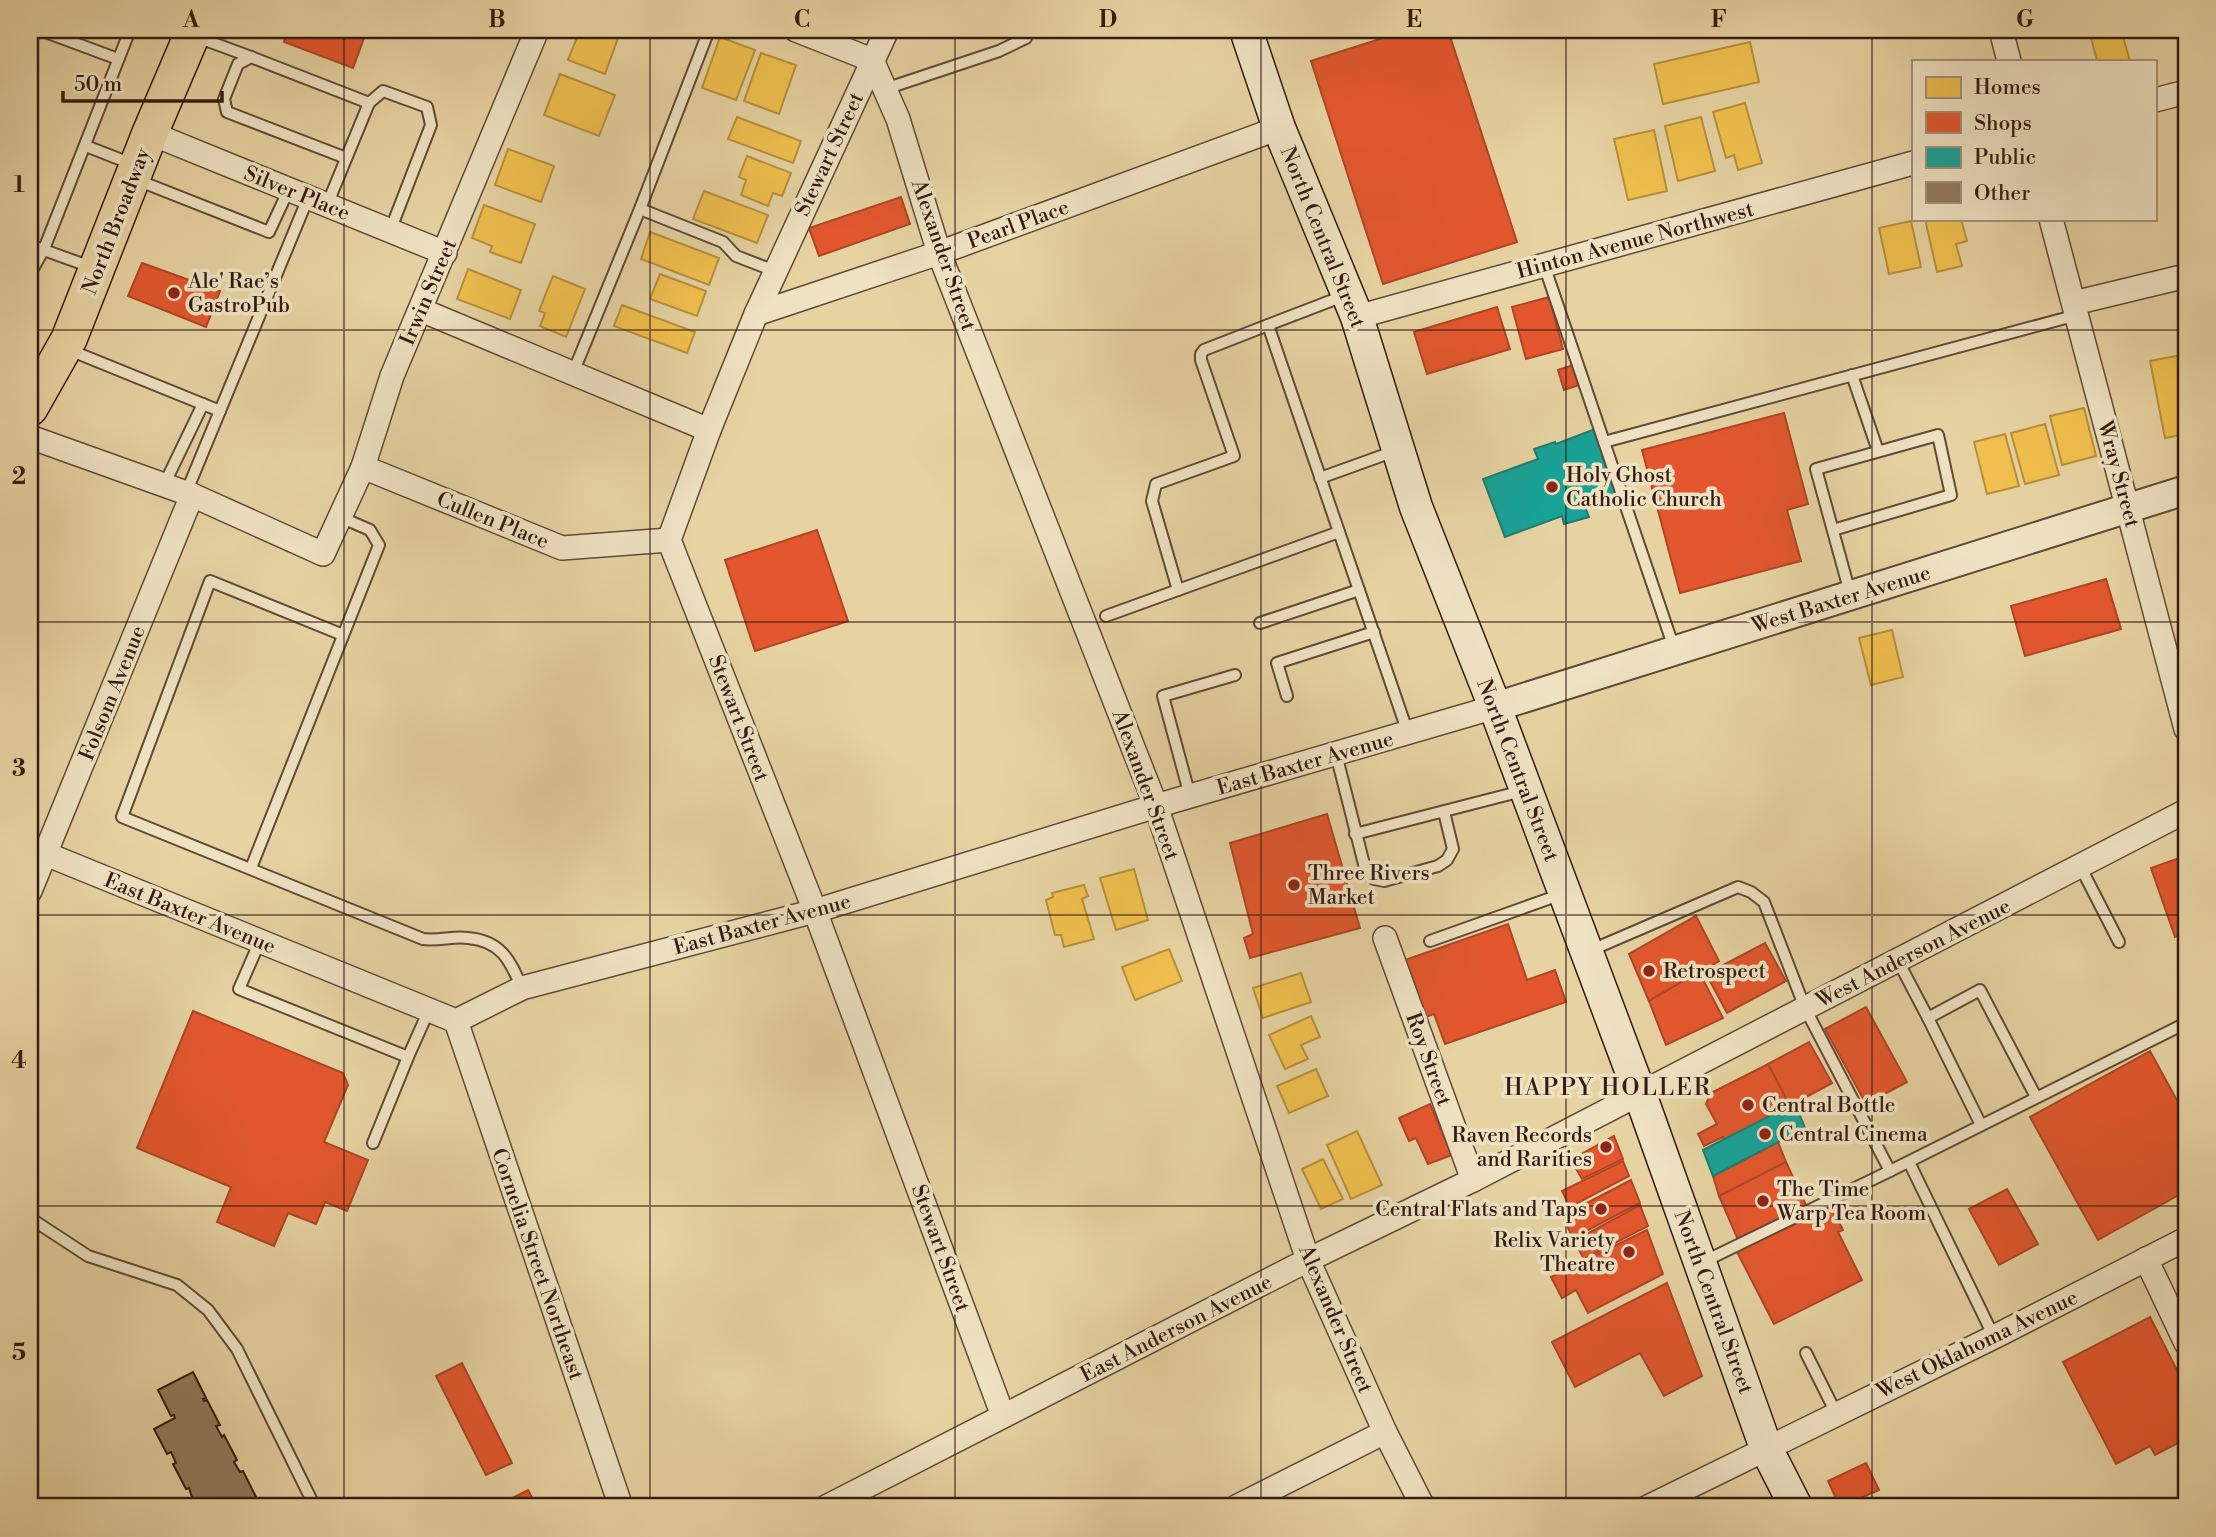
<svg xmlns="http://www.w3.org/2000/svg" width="2216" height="1537" viewBox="0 0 2216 1537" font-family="'Libre Bodoni',serif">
  <rect width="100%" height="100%" fill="#e7d3a2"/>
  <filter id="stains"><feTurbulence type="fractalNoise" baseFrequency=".00286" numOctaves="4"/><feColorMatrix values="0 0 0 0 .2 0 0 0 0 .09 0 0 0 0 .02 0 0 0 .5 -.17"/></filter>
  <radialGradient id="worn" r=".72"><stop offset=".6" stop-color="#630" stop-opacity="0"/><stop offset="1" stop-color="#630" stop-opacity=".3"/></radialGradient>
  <g fill="#f2c14e" stroke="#b9903c" stroke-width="2">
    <path d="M580 30H596L618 38 605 74 568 60Z"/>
    <path d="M2089 30H2121L2130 61H2097Z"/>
    <path d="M720 37 755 50 736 100 702 88Z"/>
    <path d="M1750 42 1759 82 1663 104 1654 64Z"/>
    <path d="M761 53 796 65 779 114 744 101Z"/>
    <path d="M560 74 615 95 599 136 544 115Z"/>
    <path d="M1745 103 1762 163 1738 170 1734 155 1726 158 1713 112Z"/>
    <path d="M737 117 801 141 793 163 728 139Z"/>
    <path d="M1701 117 1715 171 1678 181 1665 126Z"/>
    <path d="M1654 130 1667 191 1628 200 1614 139Z"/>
    <path d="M2180 130H2186V172Z"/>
    <path d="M508 149 554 166 541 202 495 185Z"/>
    <path d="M747 156 791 173 782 196 773 193 768 206 741 195 746 180 739 177Z"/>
    <path d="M704 191 768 215 757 243 693 219Z"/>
    <path d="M484 205 535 224 521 263 490 252 492 246 472 238Z"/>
    <path d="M1925 219H1961L1967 241 1956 244 1962 266 1937 272Z"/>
    <path d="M1911 221 1921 267 1889 274 1879 228Z"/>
    <path d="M650 232 719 258 709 285 641 259Z"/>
    <path d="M468 269 521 290 510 319 457 299Z"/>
    <path d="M660 274 706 291 697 316 650 299Z"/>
    <path d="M553 276 585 289 566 337 540 326 545 313 539 311Z"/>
    <path d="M622 305 695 332 687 353 614 326Z"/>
    <path d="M2186 354V434L2165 438 2150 361Z"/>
    <path d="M2084 408 2096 456 2062 465 2050 416Z"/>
    <path d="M2045 424 2059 475 2025 484 2011 433Z"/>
    <path d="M2005 434 2019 486 1987 494 1974 442Z"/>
    <path d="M1892 630 1903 677 1871 685 1859 638Z"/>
    <path d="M1134 869 1148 920 1116 930 1100 878Z"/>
    <path d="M1084 885 1088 896 1082 899 1094 939 1064 947 1061 935H1055L1046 900 1053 897 1052 893Z"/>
    <path d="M1169 949 1182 981 1135 1000 1122 967Z"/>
    <path d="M1301 973 1311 1002 1263 1018 1253 988Z"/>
    <path d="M1311 1016 1320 1037 1301 1045 1308 1059 1285 1069 1269 1035Z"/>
    <path d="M1316 1069 1328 1096 1289 1113 1277 1086Z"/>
    <path d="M1357 1131 1382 1185 1351 1199 1327 1145Z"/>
    <path d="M1323 1159 1343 1199 1321 1209 1302 1169Z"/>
  </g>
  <g fill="#e4572e" stroke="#af4526" stroke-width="2">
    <path d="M288 30H367L353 68 284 42Z"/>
    <path d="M1408 30H1448L1517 242 1383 284 1311 61Z"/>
    <path d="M901 197 910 224 819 256 809 228Z"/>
    <path d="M142 263 220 291 206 327 128 296Z"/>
    <path d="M1549 297 1563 349 1526 359 1512 307Z"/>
    <path d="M1497 307 1510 349 1427 374 1414 332Z"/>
    <path d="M1573 365 1579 385 1564 390 1558 370Z"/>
    <path d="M1784 413 1808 504 1787 510 1801 561 1680 593 1642 450Z"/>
    <path d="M817 530 848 621 755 651 725 560Z"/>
    <path d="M2106 579 2121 629 2025 656 2011 606Z"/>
    <path d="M1327 814 1360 928 1250 958 1244 938 1253 934 1230 843Z"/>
    <path d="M2185 856 2186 933 2175 937 2151 868Z"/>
    <path d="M1696 916 1719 961 1649 1001 1629 954Z"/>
    <path d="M1508 924 1527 980 1555 970 1566 1002 1445 1044 1434 1014 1420 1019 1399 962Z"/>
    <path d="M1765 943 1786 981 1727 1013 1706 974Z"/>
    <path d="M1699 972 1723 1018 1666 1045 1649 1001Z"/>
    <path d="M1866 1007 1907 1082 1866 1104 1825 1029Z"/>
    <path d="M193 1011 343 1073 348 1085 324 1142 368 1160 347 1211 325 1202 316 1224 288 1213 274 1246 217 1222 231 1187 137 1148Z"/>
    <path d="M1809 1042 1832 1083 1790 1106 1768 1064Z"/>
    <path d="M2150 1051 2186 1117V1191L2098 1240 2030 1117Z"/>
    <path d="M1768 1064 1790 1106 1724 1140 1723 1137 1704 1146 1698 1134 1717 1124 1706 1104 1711 1093Z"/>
    <path d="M1430 1104 1452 1155 1428 1164 1416 1138 1409 1141 1399 1118Z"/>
    <path d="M1614 1136 1623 1159 1582 1179 1571 1160Z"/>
    <path d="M1778 1142 1786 1162 1719 1196 1713 1176Z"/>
    <path d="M1623 1161 1629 1176 1570 1207 1562 1191Z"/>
    <path d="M1786 1162 1807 1207 1739 1242 1719 1196Z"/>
    <path d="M1631 1180 1640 1203 1573 1238 1562 1216Z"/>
    <path d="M2007 1189 2038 1244 1999 1265 1969 1209Z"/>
    <path d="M1829 1203 1843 1230 1838 1232 1862 1280 1774 1324 1736 1250Z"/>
    <path d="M1640 1205 1648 1226 1584 1259 1574 1241Z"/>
    <path d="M1647 1230 1663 1274 1588 1313 1576 1290 1562 1298 1551 1277Z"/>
    <path d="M1667 1283 1702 1376 1664 1396 1640 1353 1575 1387 1552 1342Z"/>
    <path d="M2150 1317 2186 1388V1439L2155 1455 2150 1446 2116 1464 2063 1362Z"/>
    <path d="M462 1363 512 1463 486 1475 436 1376Z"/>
    <path d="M1866 1463 1879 1490 1840 1507 1828 1481Z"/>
    <path d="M528 1490 537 1507H494Z"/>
    <path d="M2186 1498V1507H2168Z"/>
  </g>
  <g fill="#17a398" stroke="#207a70" stroke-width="2">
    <path d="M1595 429 1620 496 1585 507 1589 517 1564 524 1562 516 1505 537 1483 479 1538 459 1534 449 1555 442 1556 444Z"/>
    <path d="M1795 1103 1805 1128 1713 1176 1703 1150Z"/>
  </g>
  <path fill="#917b5d" stroke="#341c13" stroke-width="2" d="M193 1372 206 1398 203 1399 204 1401 207 1400 220 1425 216 1426 222 1437 224 1435 237 1460 234 1462 240 1472 243 1471 259 1503 256 1504 258 1507H195L189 1488 186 1489 173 1464 176 1463 171 1452 167 1454 154 1429 175 1418 174 1415 171 1416 158 1390Z"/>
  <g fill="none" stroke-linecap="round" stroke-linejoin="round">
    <g stroke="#614a37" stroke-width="14">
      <g id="service">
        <path d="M40 30 118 59"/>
        <path d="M197 37 251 57"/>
        <path d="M885 89 999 51 1026 38 1023 30"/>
        <path d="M86 146 132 164"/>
        <path d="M346 158 227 112 224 99 238 64 251 57 369 103"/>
        <path d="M137 180 269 232 289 189"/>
        <path d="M327 205 369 103 383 91 427 107 431 125 390 231"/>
        <path d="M640 209 723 242 736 256 775 271"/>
        <path d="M30 245 91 267"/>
        <path d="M1544 265 1674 648"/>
        <path d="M30 274 44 249 130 30"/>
        <path d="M1346 295 1268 325 1408 733"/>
        <path d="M67 349 220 411"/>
        <path d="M573 373 640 209 709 30"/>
        <path d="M1852 375 1878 451"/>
        <path d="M1604 442 2077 315"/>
        <path d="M1320 478 1395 451"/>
        <path d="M164 485 203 404"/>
        <path d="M186 493 308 198"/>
        <path d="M1833 530 1951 495 1938 435 1816 469 1850 593"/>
        <path d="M1178 590 1339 532"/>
        <path d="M1106 616 1178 590 1152 501 1156 484 1234 456 1201 360V354L1204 350 1268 325"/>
        <path d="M1260 623 1359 590"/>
        <path d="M343 635 210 581 122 817 423 939C439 941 453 936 468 938 502 941 510 961 522 988"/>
        <path d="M1287 696 1277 663 1374 632"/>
        <path d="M1336 754 1366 872 1374 879 1384 881 1438 866 1447 860 1453 849 1444 812"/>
        <path d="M1190 796 1163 696 1235 675"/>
        <path d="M1355 834 1522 791"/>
        <path d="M2080 866 2119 942"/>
        <path d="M251 868 379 545 370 530 340 517"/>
        <path d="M260 941 239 989 408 1057 429 1010"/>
        <path d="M1430 941 1562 894"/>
        <path d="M1589 951 1738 887 1751 892 1764 902 1805 1008 1890 1171"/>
        <path d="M1898 961 1928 1018 1980 990 2036 1097"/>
        <path d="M1928 1018 1981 1125"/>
        <path d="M373 1143 408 1057"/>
        <path d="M1909 1162 1994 1337"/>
        <path d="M30 1218 88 1256 177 1285 208 1310 237 1349 315 1507"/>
        <path d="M1703 1262 1890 1171 2186 1023"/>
        <path d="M1806 1353 1836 1413"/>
      </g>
    </g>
    <g stroke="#614a37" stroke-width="26">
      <g id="minor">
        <path d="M796 30 872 60 898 119 939 253 1156 806 1308 1260 1385 1432 1423 1507"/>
        <path d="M887 30 756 314 709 430 669 540 815 911 1003 1416"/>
        <path d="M2001 30 2009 61"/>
        <path d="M2155 100 2186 92"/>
        <path d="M150 133 445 253"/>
        <path d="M2051 219 2186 729"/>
        <path d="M2074 303 2186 276"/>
        <path d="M421 310 709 430"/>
        <path d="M756 314 939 253 1279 128"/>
        <path d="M1357 317 1913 163"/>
        <path d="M30 437 192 495 323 554 363 467 392 376 537 30"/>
        <path d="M363 467 562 548 669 540"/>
        <path d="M46 854 456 1021 522 988 815 911 1156 806 1495 707"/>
        <path d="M30 891 192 495"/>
        <path d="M1385 938 1473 1180"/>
        <path d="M456 1021 621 1507"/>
        <path d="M2146 1259 2186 1343"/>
        <path d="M826 1507 1308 1260 1473 1180 2186 811"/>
        <path d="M1236 1507 1385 1432"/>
        <path d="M1648 1507 1994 1337 2186 1239"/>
      </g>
    </g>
    <g stroke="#614a37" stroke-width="32">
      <path id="tertiary" d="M1495 707 2186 490"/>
    </g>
    <g stroke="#341c13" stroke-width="35">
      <path id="secondary" d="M1246 30 1279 128 1357 317 1416 507 1495 707 1640 1094 1766 1448 1796 1507"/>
    </g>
    <g stroke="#341c13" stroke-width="38">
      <path id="primary" d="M30 408 69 339 150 133 194 30"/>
    </g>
    <use href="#service" stroke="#efe2c3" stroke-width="10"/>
    <use href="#minor" stroke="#efe2c3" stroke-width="23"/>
    <use href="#tertiary" stroke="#efe2c3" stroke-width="28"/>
    <use href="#secondary" stroke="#efe2c3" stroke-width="32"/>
    <use href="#primary" stroke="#e7d3a2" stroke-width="35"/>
  </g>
  <path fill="none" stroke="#341c13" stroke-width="2" stroke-opacity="0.55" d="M344 30V1507M650 30V1507M955 30V1507M1261 30V1507M1566 30V1507M1872 30V1507M30 330H2186M30 622H2186M30 915H2186M30 1206H2186"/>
  <g fill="#8f2418" stroke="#efe2c3" stroke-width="2.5">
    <circle cx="174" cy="293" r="7"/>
    <circle cx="1552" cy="487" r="7"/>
    <circle cx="1294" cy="885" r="7"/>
    <circle cx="1649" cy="971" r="7"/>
    <circle cx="1748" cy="1105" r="7"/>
    <circle cx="1765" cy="1134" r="7"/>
    <circle cx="1606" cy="1147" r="7"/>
    <circle cx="1763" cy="1201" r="7"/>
    <circle cx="1601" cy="1209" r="7"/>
    <circle cx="1629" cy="1252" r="7"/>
  </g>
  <g text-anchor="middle" stroke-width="7" stroke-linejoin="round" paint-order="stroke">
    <g font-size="21" fill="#341c13" stroke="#efe2c3">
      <text transform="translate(829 154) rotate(-65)" y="7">Stewart Street</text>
      <text transform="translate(297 193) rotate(22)" y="7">Silver Place</text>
      <text transform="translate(116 221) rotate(-69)" y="7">North Broadway</text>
      <text transform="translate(1018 224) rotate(-20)" y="7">Pearl Place</text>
      <text transform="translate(1323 237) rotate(68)" y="7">North Central Street</text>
      <text transform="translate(1635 240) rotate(-15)" y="7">Hinton Avenue Northwest</text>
      <text transform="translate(944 255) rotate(71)" y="7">Alexander Street</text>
      <text transform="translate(428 292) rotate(-67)" y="7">Irwin Street</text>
      <text transform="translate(2119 474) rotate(75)" y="7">Wray Street</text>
      <text transform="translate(493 520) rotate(22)" y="7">Cullen Place</text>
      <text transform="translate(1841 599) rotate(-17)" y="7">West Baxter Avenue</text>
      <text transform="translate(112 693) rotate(-68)" y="7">Folsom Avenue</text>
      <text transform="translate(739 718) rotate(69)" y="7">Stewart Street</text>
      <text transform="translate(1305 763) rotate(-16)" y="7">East Baxter Avenue</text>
      <text transform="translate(1518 770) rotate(69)" y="7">North Central Street</text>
      <text transform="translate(1146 785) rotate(70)" y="7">Alexander Street</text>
      <text transform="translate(190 913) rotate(22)" y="7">East Baxter Avenue</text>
      <text transform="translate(762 924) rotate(-15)" y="7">East Baxter Avenue</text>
      <text transform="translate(1913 953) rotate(-27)" y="7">West Anderson Avenue</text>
      <text transform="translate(1429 1059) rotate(70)" y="7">Roy Street</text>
      <text transform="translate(941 1248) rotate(70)" y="7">Stewart Street</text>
      <text transform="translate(538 1264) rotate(71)" y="7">Cornelia Street Northeast</text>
      <text transform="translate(1714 1302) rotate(70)" y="7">North Central Street</text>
      <text transform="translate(1336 1319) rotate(67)" y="7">Alexander Street</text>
      <text transform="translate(1176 1328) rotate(-27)" y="7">East Anderson Avenue</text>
      <text transform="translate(1977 1344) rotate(-26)" y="7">West Oklahoma Avenue</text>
    </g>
    <g font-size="21" fill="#341c13" stroke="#efe2c3" text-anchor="start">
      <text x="188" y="288">Ale' Rae’s<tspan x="188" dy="24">GastroPub</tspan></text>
      <text x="1566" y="482">Holy Ghost<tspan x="1566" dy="24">Catholic Church</tspan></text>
      <text x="1308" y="880">Three Rivers<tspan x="1308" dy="24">Market</tspan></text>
      <text x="1663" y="978">Retrospect</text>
      <text x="1762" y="1112">Central Bottle</text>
      <text x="1779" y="1141">Central Cinema</text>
      <text x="1592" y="1142" text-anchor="end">Raven Records<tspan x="1592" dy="24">and Rarities</tspan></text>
      <text x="1777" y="1196">The Time<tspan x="1777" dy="24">Warp Tea Room</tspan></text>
      <text x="1587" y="1216" text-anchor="end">Central Flats and Taps</text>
      <text x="1615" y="1247" text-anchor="end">Relix Variety<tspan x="1615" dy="24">Theatre</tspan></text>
    </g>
    <g font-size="23" letter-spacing="2" fill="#341c13" stroke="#efe2c3">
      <text x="1608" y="1095">HAPPY HOLLER</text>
    </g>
  </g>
  <rect width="2216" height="1537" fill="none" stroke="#e7d3a2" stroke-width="77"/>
  <rect x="1912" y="60" width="245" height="161" fill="#efe2c3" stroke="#a4937d" stroke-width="2"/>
  <rect x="1926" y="77" width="35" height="21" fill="#f2c14e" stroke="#a4937d" stroke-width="2"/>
  <text x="1974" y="94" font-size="21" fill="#341c13">Homes</text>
  <rect x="1926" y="112" width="35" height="21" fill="#e4572e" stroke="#a4937d" stroke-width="2"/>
  <text x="1974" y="130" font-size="21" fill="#341c13">Shops</text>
  <rect x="1926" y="147" width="35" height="21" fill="#17a398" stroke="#a4937d" stroke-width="2"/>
  <text x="1974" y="164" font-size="21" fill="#341c13">Public</text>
  <rect x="1926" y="182" width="35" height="21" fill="#917b5d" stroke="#a4937d" stroke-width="2"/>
  <text x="1974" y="200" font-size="21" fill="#341c13">Other</text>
  <path d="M63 91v10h159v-10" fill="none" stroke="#341c13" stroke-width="3.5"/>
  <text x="74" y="91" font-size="21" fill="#341c13" stroke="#efe2c3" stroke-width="5" paint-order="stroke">50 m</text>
  <rect x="38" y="38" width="2140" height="1460" fill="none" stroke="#341c13" stroke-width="2.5"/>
  <g font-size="23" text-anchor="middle" font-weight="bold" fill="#341c13">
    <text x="191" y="27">A</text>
    <text x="497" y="27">B</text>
    <text x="802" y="27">C</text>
    <text x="1108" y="27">D</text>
    <text x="1414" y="27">E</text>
    <text x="1719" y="27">F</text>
    <text x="2025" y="27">G</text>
    <text x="19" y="192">1</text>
    <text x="19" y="484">2</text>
    <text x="19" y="776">3</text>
    <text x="19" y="1068">4</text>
    <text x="19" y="1360">5</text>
  </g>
  <rect width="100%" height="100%" filter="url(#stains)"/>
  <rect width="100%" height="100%" fill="url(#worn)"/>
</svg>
